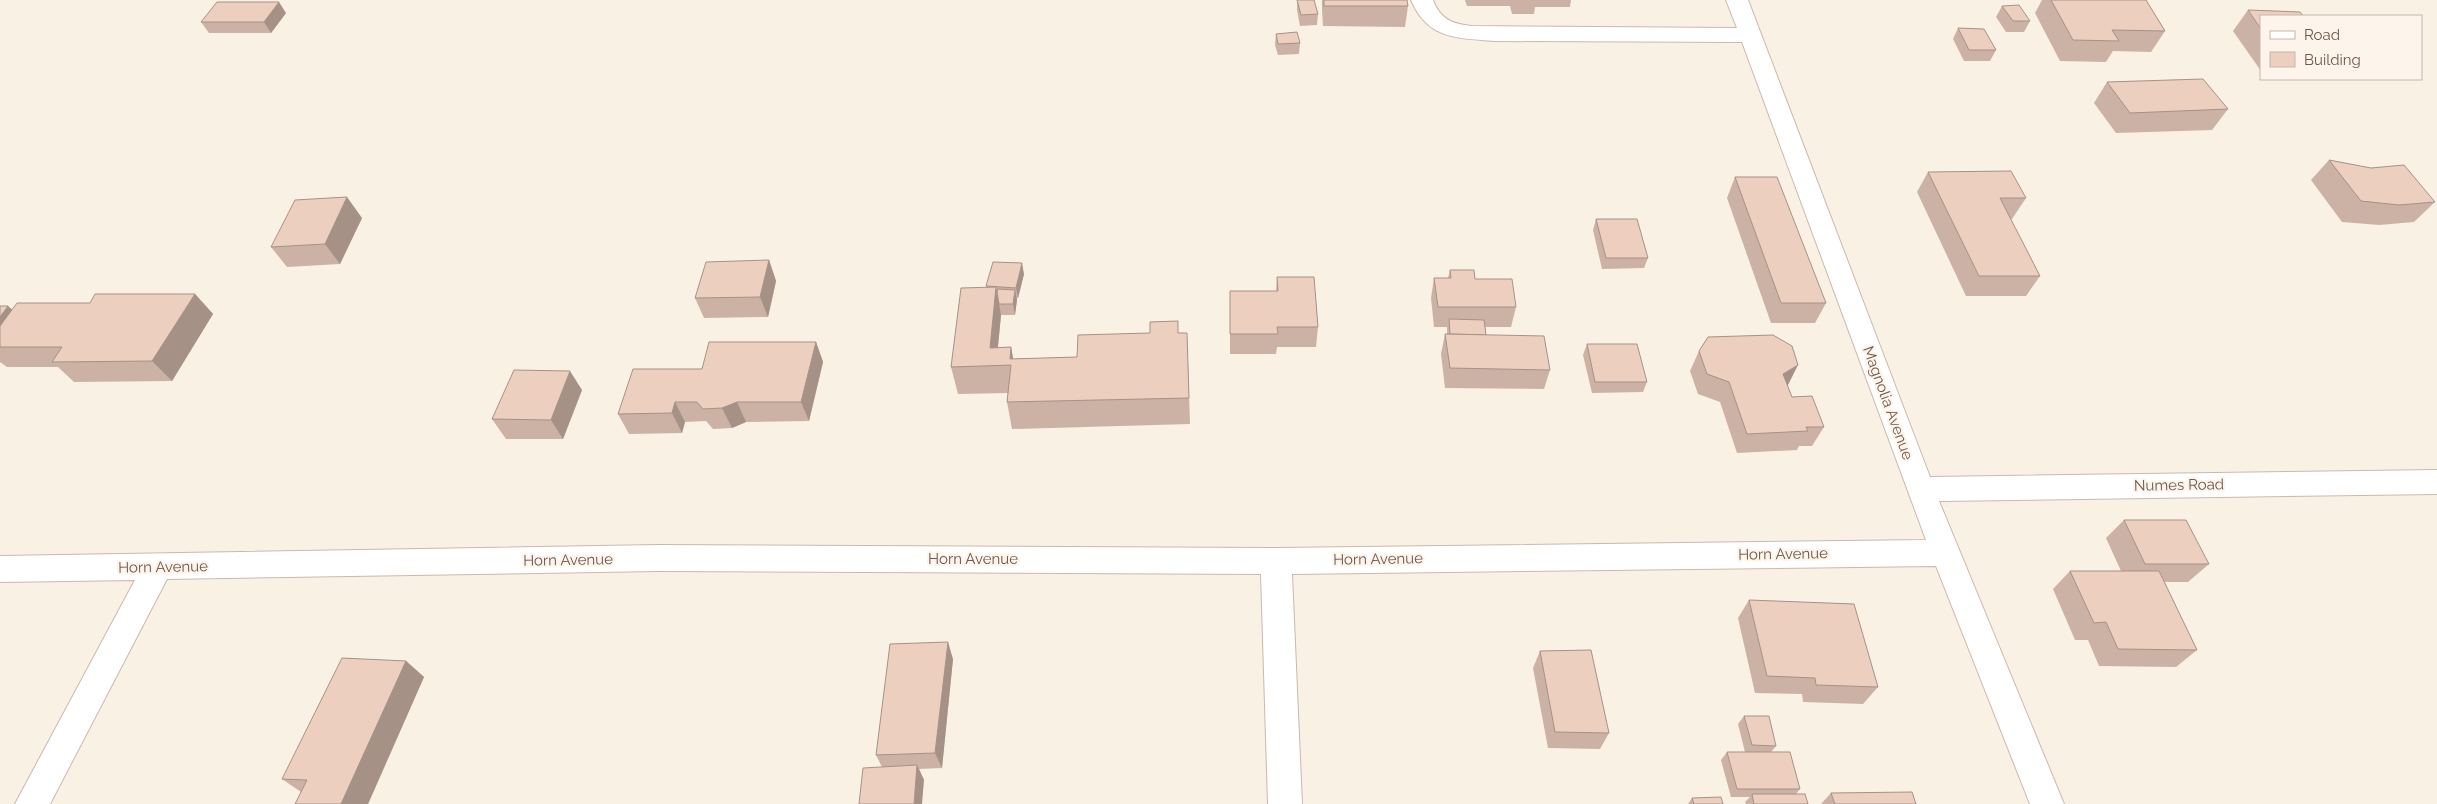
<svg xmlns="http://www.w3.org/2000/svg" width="2437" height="804" viewBox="0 0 2437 804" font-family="Raleway,sans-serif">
  <rect width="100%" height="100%" fill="#faf1e5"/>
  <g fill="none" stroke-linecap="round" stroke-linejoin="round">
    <g stroke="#cbb8ad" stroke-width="2">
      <path id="minor" d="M1411 0H1433C1440 19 1452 24 1472 26L1737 28 1726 0H1748L1930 477 2437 470V494L1939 501 2064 804H2030L1936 566 1292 574 1302 804H1268L1261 574 659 571 167 579 50 804H15L135 580 0 582V556L659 545 1276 548 1926 540 1742 42 1495 41C1458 38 1428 40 1411 0Z"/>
    </g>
    <use href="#minor" fill="#fff" fill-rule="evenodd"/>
  </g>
  <g fill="#ccb2a5">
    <path d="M1297 0 1318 14 1317 25 1300 26 1297 10Z"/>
    <path d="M1322 0H1407L1408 6 1405 27 1323 26 1322 10Z"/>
    <path d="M1465 0H1571L1570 7H1535L1534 14H1512L1510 6H1467Z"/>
    <path d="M2042 0H2146L2165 31 2151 52 2113 51 2106 62 2060 61 2035 13Z"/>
    <path d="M2002 6 2030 21 2024 32H2006L1996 17Z"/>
    <path d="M2248 10 2261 16V71L2233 31Z"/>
    <path d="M286 13 271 33H209L201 22Z"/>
    <path d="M1958 28 1996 50 1990 61H1964L1953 39Z"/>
    <path d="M1276 34 1300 43 1299 54 1278 55 1275 45Z"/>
    <path d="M2266 79H2320L2319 80Z"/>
    <path d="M2107 82 2228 109 2212 130 2116 133 2094 103Z"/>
    <path d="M2329 160 2435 202 2414 222 2379 225 2342 222 2311 180Z"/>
    <path d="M1928 172 2026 198 2012 219H2010L2040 276 2026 296H1966L1917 192Z"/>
    <path d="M1735 177 1826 303 1815 323H1771L1727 198Z"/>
    <path d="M362 218 340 264 287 267 271 247Z"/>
    <path d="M1596 219 1648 258 1644 268 1602 269 1593 230Z"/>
    <path d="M769 260 776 281 768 317 704 318 695 298Z"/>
    <path d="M1450 270 1475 279 1516 307 1511 327H1485L1486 335 1550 370 1544 389 1445 388 1441 354 1445 334H1447V327H1434L1431 298 1434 278H1448Z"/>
    <path d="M1024 274 1018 298H1017L1015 315H1001L998 347H1011L1013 359 1077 357 1178 333H1187L1190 424 1012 429 1007 402 1008 393 958 394 951 367 987 287 986 286Z"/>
    <path d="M1277 277 1318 327 1316 347H1277L1276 354H1230V291H1276Z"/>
    <path d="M195 294 213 314 172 381 74 382 58 367H7L0 362V306H8L12 310Z"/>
    <path d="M816 342 823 362 809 421 746 422 732 428 713 429 706 421 685 422 682 433 629 434 618 414 702 369Z"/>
    <path d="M1587 344 1647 382 1643 392 1592 393 1583 355Z"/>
    <path d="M1699 351 1788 385H1787L1792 397 1824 427 1812 446H1799L1797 450 1737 453 1720 402 1698 394 1690 371Z"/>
    <path d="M582 390 563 439H506L492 419Z"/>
    <path d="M2124 520 2209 564 2188 582H2164L2197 650 2176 667 2099 666 2088 640H2075L2053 589 2070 571H2121L2106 538Z"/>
    <path d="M1749 600 1878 687 1863 704 1803 702 1802 694 1755 693 1738 618Z"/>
    <path d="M1540 651 1609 733 1600 749 1548 748 1533 668Z"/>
    <path d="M953 659 942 768 919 769 924 780 882 767 876 755Z"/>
    <path d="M406 661 424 677 368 804H295L301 792 282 779Z"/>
    <path d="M1744 716 1776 746 1771 752 1800 789 1796 794 1808 804H1746L1745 802 1750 797H1731L1721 760 1727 752H1745L1738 724Z"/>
    <path d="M1831 793 1916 804H1821Z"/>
    <path d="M1692 798 1723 804H1688Z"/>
  </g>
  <g fill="#a69186">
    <path d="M279 2 286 13 271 33 264 22Z"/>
    <path d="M347 197 362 218 340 264 325 244Z"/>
    <path d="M769 260 776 281 768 317 760 297Z"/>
    <path d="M1022 263 1024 274 1018 298 1016 288Z"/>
    <path d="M996 287 1001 315 996 366 990 348Z"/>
    <path d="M1015 290 1017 300 1015 315 1013 304Z"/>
    <path d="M195 294 213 314 172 381 152 361Z"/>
    <path d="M8 306 19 316 0 333V317Z"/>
    <path d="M816 342 823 362 809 421 801 402Z"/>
    <path d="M1011 347 1016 374 1010 359Z"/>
    <path d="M1798 365 1788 385 1772 394 1783 374Z"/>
    <path d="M570 371 582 390 563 439 551 420Z"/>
    <path d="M675 402 685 422 682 433 672 413Z"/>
    <path d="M737 402 746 422 732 428 722 408Z"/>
    <path d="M948 642 953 659 942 768 935 753Z"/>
    <path d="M406 661 424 677 368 804H341Z"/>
    <path d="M917 765 924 780 922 804H914Z"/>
  </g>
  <g fill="#edcfc0" stroke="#a69186">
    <path d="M1297 0H1314L1318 14 1301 15Z"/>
    <path d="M1324 0H1407L1408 6H1324Z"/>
    <path d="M2051 0H2146L2165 31 2112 30 2119 41 2073 40Z"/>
    <path d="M217 2H279L264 22H201Z"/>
    <path d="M2019 5 2030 21H2013L2002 6Z"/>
    <path d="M2248 10 2300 12 2303 16H2261V29Z"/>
    <path d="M1958 28 1984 29 1996 50H1969Z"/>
    <path d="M1297 32 1300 43 1278 44 1276 34Z"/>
    <path d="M2203 79 2228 109 2130 113 2107 82Z"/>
    <path d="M2329 160 2371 168 2404 165 2435 202 2399 205 2361 201Z"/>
    <path d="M2011 171 2026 198H2000L2040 276H1979L1928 172Z"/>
    <path d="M1735 177H1777L1826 303H1781Z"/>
    <path d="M347 197 325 244 271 247 295 200Z"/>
    <path d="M1596 219H1637L1648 258H1606Z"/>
    <path d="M769 260 760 297 695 298 706 262Z"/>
    <path d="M993 262 1022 263 1016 288 986 286Z"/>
    <path d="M1450 270H1474L1475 279H1512L1516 307H1438L1434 278H1451Z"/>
    <path d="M1277 277H1314L1318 327H1277L1278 334H1230V291H1278Z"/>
    <path d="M996 287 990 348 1011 347 1010 359 1077 357 1078 335 1150 333V322L1178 321V333H1187L1189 398 1007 402 1011 365 951 367 961 288Z"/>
    <path d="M998 289 1015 290 1013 304H999L997 292Z"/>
    <path d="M95 294H195L152 361 52 362 62 347H0V326L17 303H90Z"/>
    <path d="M0 306H8L0 317Z"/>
    <path d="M1449 319 1484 320 1486 335 1450 334Z"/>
    <path d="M1445 334 1544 336 1550 370 1450 368Z"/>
    <path d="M1773 335 1792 346 1798 365 1783 374 1792 397 1812 396 1824 427H1806L1808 431 1747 434 1729 382 1707 374 1699 351 1708 337Z"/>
    <path d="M709 342H816L801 402H737L722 408 703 409 697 402H675L672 413 618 414 633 369H702Z"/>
    <path d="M1587 344H1637L1647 382H1595Z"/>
    <path d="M514 370 570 371 551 420 492 419Z"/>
    <path d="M2124 520H2186L2209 564H2145Z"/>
    <path d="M2070 571H2159L2197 650 2118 649 2106 622 2094 623Z"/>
    <path d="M1749 600 1854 604 1878 687 1816 685 1815 678 1767 676Z"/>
    <path d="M948 642 935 753 876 755 890 644Z"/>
    <path d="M1591 650 1609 733 1555 732 1540 651Z"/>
    <path d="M342 658 406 661 341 804H295L307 780 282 779Z"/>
    <path d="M1744 716H1769L1776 746 1752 745Z"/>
    <path d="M1727 752H1790L1800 789H1737Z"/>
    <path d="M917 765 914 804H859L863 768Z"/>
    <path d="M1912 792 1916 804H1835L1831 793Z"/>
    <path d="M1752 794H1805L1808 804H1754Z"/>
    <path d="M1721 797 1723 804H1694L1692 798Z"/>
  </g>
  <g text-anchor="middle" stroke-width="4.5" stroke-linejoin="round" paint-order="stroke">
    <g font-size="15" fill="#71584d" stroke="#fdf5eb">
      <text transform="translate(1888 403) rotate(70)" y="5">Magnolia Avenue</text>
      <text transform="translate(2179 485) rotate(-1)" y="5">Numes Road</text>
      <text transform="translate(1783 554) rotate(-1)" y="5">Horn Avenue</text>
      <text x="973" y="564">Horn Avenue</text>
      <text transform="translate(1378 559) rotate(-1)" y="5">Horn Avenue</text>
      <text transform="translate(568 560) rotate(-1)" y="5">Horn Avenue</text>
      <text transform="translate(163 567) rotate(-1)" y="5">Horn Avenue</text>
    </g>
  </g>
  <rect x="2260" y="15" width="162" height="65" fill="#fdf5eb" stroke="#c5b6ac"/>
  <rect x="2270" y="31" width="25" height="8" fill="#ffffff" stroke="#c5b6ac"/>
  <text x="2304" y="40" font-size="15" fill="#71584d">Road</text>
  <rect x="2270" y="52" width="25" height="15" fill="#edcfc0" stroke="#c5b6ac"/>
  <text x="2304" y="65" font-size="15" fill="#71584d">Building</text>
</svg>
